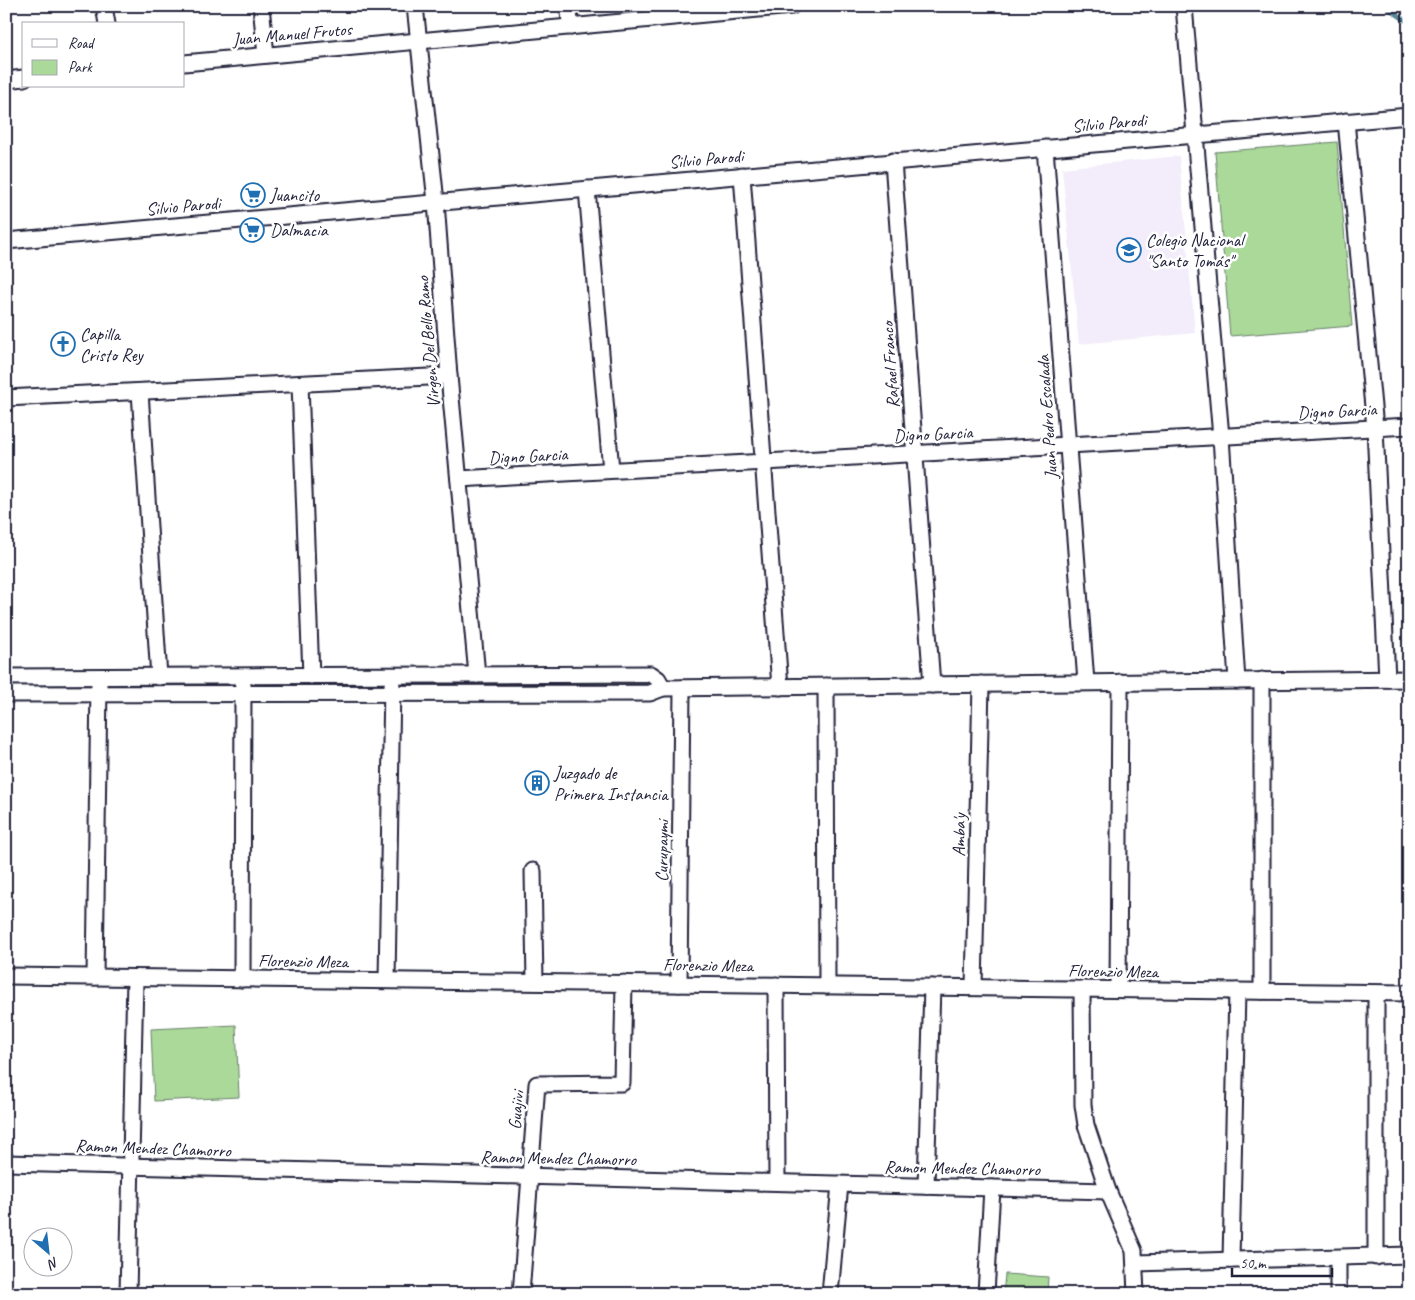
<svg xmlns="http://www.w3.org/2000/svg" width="1415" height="1300" viewBox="0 0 1415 1300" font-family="Caveat,sans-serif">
  <rect width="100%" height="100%" fill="#fff"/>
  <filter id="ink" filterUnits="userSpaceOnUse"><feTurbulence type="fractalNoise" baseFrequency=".02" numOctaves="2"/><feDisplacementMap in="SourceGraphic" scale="10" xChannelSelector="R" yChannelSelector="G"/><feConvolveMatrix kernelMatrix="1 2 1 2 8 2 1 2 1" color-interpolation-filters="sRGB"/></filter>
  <g filter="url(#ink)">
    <path fill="#f3ecfa" d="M1179 156 1195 333 1079 344 1062 168Z"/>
    <g fill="#abd999" stroke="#667e6a">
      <path d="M1337 142 1352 326 1230 336 1215 152Z"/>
      <path d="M381 682 383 684 381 687 258 686 260 683Z"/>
      <path d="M405 682H650L652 685 404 686Z"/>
      <path d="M230 683 231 686H110L111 684Z"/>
      <path d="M6 684H85L86 685 6 688Z"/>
      <path d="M236 1025 239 1097 154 1101 151 1029Z"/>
      <path d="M1005 1274 1048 1277 1047 1294H1003Z"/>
    </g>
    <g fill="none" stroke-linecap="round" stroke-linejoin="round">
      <path stroke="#578794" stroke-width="4" d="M1385 6 1409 23"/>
      <g stroke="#22223b" stroke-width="19">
        <g id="minor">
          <path d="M104 6 107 24"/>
          <path d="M261 6 266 55"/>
          <path d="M415 6 436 202 449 376 477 675"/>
          <path d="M568 6 571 27"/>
          <path d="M1184 6 1221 437 1237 681"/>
          <path d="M184 63 792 6"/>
          <path d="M6 80 24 78"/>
          <path d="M1346 121 1375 428 1387 679"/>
          <path d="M1045 148 1086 682"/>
          <path d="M893 161 932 685"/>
          <path d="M742 175 780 687"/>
          <path d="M587 189 611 470"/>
          <path d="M6 241 1409 116"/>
          <path d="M300 384 311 676"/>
          <path d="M140 392 159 677"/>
          <path d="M6 398 449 376"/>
          <path d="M459 479 1409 426"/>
          <path d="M6 677 651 674 658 679 663 688"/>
          <path d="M826 686 827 986"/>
          <path d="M6 694 650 693 663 688 1409 679"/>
          <path d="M533 871 535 982"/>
          <path d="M6 976 1409 993"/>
          <path d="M95 977 99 684"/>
          <path d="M242 979 243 685"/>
          <path d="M387 980 392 685"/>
          <path d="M679 984 682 688"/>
          <path d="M776 985 777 1182"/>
          <path d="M974 987 981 684"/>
          <path d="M1082 989 1083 1105 1086 1125 1108 1191 1134 1251 1136 1294"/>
          <path d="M1118 989 1120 682"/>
          <path d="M1262 991V680"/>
          <path d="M1376 993V1257"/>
          <path d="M6 1163 1108 1191"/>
          <path d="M926 1186 932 987"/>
          <path d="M1231 1260 1237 991"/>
          <path d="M1136 1263 1409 1255"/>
          <path d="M128 1294 135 978"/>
          <path d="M521 1294 537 1084 622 1083 624 983"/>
          <path d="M830 1294 840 1184"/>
          <path d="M986 1294 992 1188"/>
          <path d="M1338 1294V1258"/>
        </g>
      </g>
      <use href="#minor" stroke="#fff" stroke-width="15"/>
    </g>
  </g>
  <defs>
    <g id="supermarket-ring" transform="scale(1.25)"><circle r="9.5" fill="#fff" stroke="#1f6fb2" stroke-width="1.5"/><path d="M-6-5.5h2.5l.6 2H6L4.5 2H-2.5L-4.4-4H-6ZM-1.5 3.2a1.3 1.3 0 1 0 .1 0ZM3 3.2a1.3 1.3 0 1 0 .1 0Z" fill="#1f6fb2"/></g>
    <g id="school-ring" transform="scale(1.25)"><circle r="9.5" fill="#fff" stroke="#1f6fb2" stroke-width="1.5"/><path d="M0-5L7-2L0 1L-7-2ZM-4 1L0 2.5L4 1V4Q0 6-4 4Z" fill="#1f6fb2"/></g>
    <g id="church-ring" transform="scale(1.25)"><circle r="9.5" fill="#fff" stroke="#1f6fb2" stroke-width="1.5"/><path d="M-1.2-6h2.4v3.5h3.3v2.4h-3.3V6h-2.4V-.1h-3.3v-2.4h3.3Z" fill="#1f6fb2"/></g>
    <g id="building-ring" transform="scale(1.25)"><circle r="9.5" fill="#fff" stroke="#1f6fb2" stroke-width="1.5"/><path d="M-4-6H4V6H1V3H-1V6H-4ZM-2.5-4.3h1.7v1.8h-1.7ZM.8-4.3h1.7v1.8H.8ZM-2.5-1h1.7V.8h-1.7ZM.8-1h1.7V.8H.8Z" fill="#1f6fb2"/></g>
  </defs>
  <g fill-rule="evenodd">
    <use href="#supermarket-ring" x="253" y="195"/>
    <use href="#supermarket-ring" x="252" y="230"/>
    <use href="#school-ring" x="1129" y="250"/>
    <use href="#church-ring" x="63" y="344"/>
    <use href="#building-ring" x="537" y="783"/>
  </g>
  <g text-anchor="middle" stroke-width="5" stroke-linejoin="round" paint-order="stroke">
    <g font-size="18" fill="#22223b" stroke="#fff">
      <text transform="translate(292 34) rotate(-5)" y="6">Juan Manuel Frutos</text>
      <text transform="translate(1109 123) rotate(-5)" y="6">Silvio Parodi</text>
      <text transform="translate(706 159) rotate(-5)" y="6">Silvio Parodi</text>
      <text transform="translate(183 206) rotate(-5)" y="6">Silvio Parodi</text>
      <text transform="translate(428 342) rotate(-95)" y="6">Virgen Del Bello Ramo</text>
      <text transform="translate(890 365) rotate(-94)" y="6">Rafael Franco</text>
      <text transform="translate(1337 411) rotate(-3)" y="6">Digno Garcia</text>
      <text transform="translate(1047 417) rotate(-94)" y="6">Juan Pedro Escalada</text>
      <text transform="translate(933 434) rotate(-3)" y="6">Digno Garcia</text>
      <text transform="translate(528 456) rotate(-3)" y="6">Digno Garcia</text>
      <text transform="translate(959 835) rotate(-89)" y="6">Amba'y</text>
      <text transform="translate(662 851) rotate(-89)" y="6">Curupaymi</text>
      <text transform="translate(303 961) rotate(1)" y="6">Florenzio Meza</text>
      <text transform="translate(708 965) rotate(1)" y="6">Florenzio Meza</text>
      <text transform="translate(1113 971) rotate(1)" y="6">Florenzio Meza</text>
      <text transform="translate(516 1110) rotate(-85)" y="6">Guajivi</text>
      <text transform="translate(153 1148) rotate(2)" y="6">Ramon Mendez Chamorro</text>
      <text transform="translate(558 1158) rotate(1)" y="6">Ramon Mendez Chamorro</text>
      <text transform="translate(962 1168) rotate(1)" y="6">Ramon Mendez Chamorro</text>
    </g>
    <g font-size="18" fill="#22223b" stroke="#fff" text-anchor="start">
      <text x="270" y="201">Juancito</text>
      <text x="270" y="236">Dalmacia</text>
      <text x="1146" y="246">Colegio Nacional<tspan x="1146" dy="21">"Santo Tomás"</tspan></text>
      <text x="80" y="340">Capilla<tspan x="80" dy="21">Cristo Rey</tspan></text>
      <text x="554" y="779">Juzgado de<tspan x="554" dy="21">Primera Instancia</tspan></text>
    </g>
  </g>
  <rect width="1415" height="1300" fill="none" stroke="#fff" stroke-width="25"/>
  <rect x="12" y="12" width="1390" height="1275" fill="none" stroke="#22223b" stroke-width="2" filter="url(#ink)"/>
  <rect x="22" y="22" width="162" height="65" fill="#ffffff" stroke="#a7a7b1"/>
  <rect x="32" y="39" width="25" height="8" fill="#ffffff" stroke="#a7a7b1"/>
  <text x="68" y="48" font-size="15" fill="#22223b">Road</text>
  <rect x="32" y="60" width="25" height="15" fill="#abd999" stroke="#a7a7b1"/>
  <text x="68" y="72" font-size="15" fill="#22223b">Park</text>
  <g transform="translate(48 1252) rotate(152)"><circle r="24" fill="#ffffff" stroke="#a7a7b1"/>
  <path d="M0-4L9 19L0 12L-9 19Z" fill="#1f6fb2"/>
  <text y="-8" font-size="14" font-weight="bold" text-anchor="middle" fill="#22223b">N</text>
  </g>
  <path d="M1232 1268v8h100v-8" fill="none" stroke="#22223b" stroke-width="2.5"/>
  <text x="1240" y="1268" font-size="15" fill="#22223b" stroke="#ffffff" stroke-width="4" paint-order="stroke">50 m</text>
</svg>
